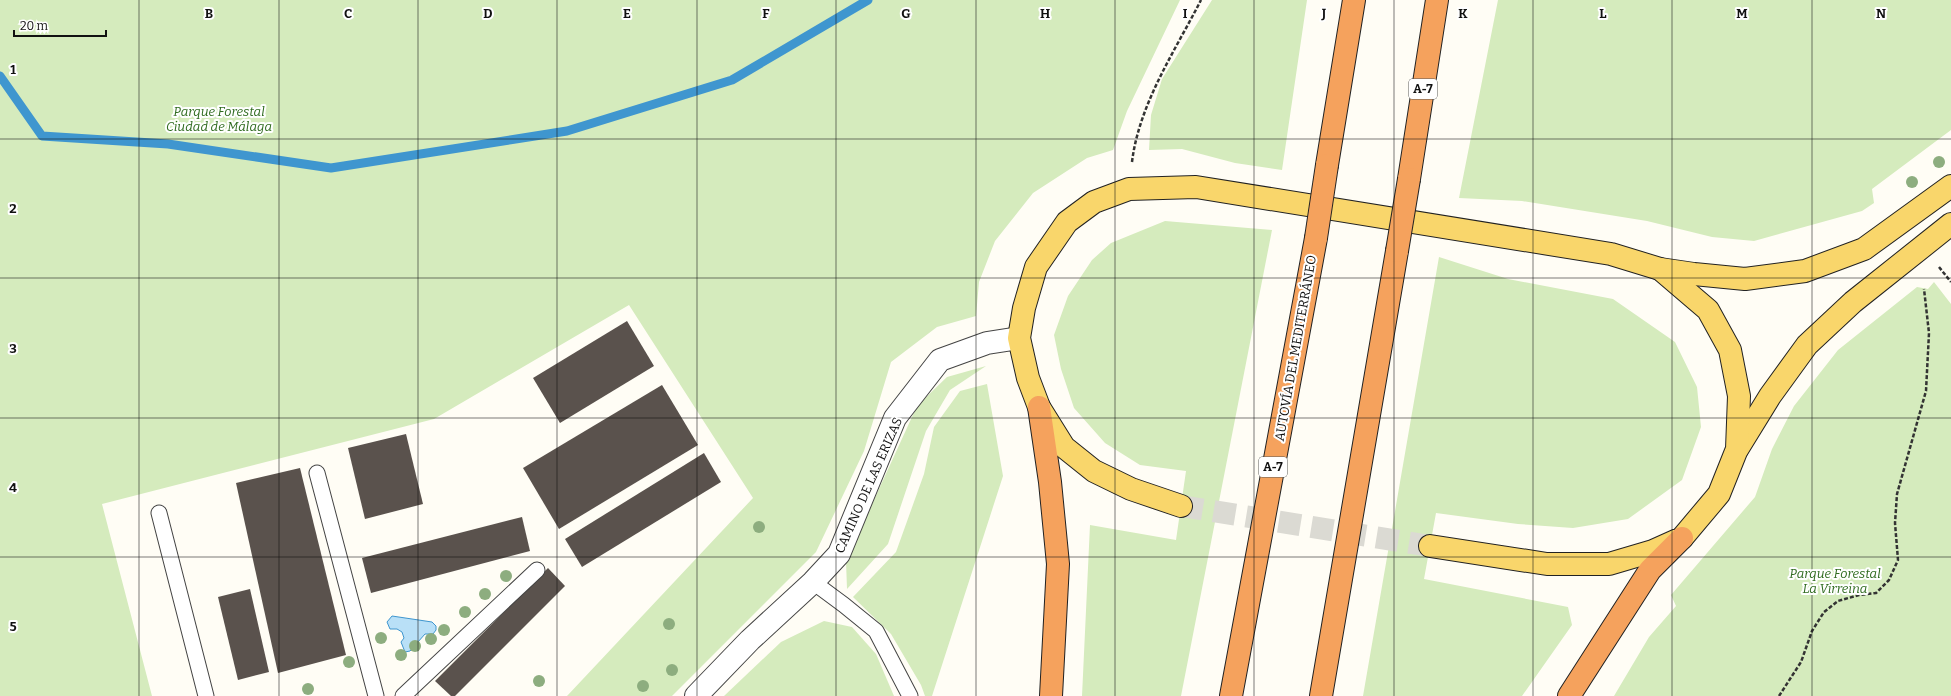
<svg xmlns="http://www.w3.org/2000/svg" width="1951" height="696" viewBox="0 0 1951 696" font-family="Bitter,serif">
  <rect width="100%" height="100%" fill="#fffdf5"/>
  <g fill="#d5ebbd">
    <path d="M0 0H1180L1127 111 1113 150 1087 158 1033 193 995 241 979 282 976 316 937 327 891 362 864 451 816 552 672 696H567L753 498 629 305 434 419 102 504 152 696H0Z"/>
    <path d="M1212 0H1307L1282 170 1235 163 1182 149 1149 150 1151 115 1162 79Z"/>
    <path d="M1498 0H1951V130L1872 189 1874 203 1862 211 1754 241 1712 237 1647 221 1522 201 1459 198Z"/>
    <path d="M1165 221 1272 230 1181 696H1082L1090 525 1176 540 1186 471 1140 465 1105 443 1074 408 1061 369 1054 335 1068 296 1092 260 1111 243Z"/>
    <path d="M1439 257 1508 279 1613 299 1675 342 1697 387 1701 427 1682 480 1628 519 1573 528 1518 524 1436 513 1424 579 1568 607 1572 625 1522 696H1363Z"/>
    <path d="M1934 282 1951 304V696H1614L1649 637 1676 606 1671 595 1755 497 1772 449 1794 406 1838 350 1917 287 1928 289Z"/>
    <path d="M986 366 950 390 926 431 888 544 847 589 846 561 917 406 947 377Z"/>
    <path d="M987 384 1003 476 932 696H925L921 685 891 634 853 597 896 552 924 474 934 427 960 391Z"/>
    <path d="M824 621 852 627 876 654 894 696H724L781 642Z"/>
  </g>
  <path fill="#b9e0f7" stroke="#3f96cf" d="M392 616 432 622 436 626V630L433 634H425L410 651 405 652 401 642 404 638 402 632 397 629H390L387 622Z"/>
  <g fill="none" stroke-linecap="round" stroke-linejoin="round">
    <path stroke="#3f96cf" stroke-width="9" d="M0 76 42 136 168 144 331 168 567 131 732 80 868 0"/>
  </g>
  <g fill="#5a524d">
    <path d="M627 321 654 366 560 423 533 378Z"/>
    <path d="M662 385 698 445 559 529 523 468Z"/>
    <path d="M406 434 423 504 365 519 348 448Z"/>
    <path d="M704 453 721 482 582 567 565 539Z"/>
    <path d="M300 468 346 655 278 673 236 483Z"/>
    <path d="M522 517 530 551 371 593 362 558Z"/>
    <path d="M548 568 565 586 455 696H451L435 681Z"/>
    <path d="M250 589 269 672 238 680 218 597Z"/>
  </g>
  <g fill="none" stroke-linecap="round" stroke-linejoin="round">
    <path stroke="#dbdad3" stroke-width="22" stroke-dasharray="22 11" stroke-linecap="butt" d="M1181 506 1430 546"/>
    <g stroke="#444" stroke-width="17">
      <g id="service">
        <path d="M317 473 376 696"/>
        <path d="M159 513 206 696"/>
        <path d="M813 582 844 605 876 631 910 696"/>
        <path d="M403 696 537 570"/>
      </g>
    </g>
    <g stroke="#444" stroke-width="24">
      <path id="minor" d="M696 696 750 640 813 582 839 554 895 418 940 360 987 343 1019 338"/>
    </g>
    <g stroke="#222" stroke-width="24">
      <g id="primary">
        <path d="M1660 269 1694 274 1745 279 1805 271 1864 249 1951 186"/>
        <path d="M1738 448 1770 396 1807 345 1853 302 1951 224"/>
        <path d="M1181 506 1131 489 1094 471 1064 447 1039 407 1028 378 1019 338 1024 308 1036 267 1067 222 1094 202 1129 189 1196 187 1611 254 1660 269 1708 310 1730 350 1739 396 1737 449 1719 494 1682 538 1653 551 1609 564H1547L1430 546"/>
      </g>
    </g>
    <g stroke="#222" stroke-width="24">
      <g id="motorway">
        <path d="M1327 165 1354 0"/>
        <path d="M1409 179 1437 0"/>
        <path d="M1039 407 1050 482 1058 564 1051 696"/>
        <path d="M1231 696 1316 238"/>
        <path d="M1321 696 1397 251"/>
        <path d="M1569 696 1650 570 1682 538"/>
      </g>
    </g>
    <g stroke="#333" stroke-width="2.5" stroke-dasharray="4 2" stroke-linecap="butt">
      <path d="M1132 162C1139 104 1175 51 1201 0"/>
      <path d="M1939 267 1951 282"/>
      <path d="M1779 696 1801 662 1812 631 1824 612 1838 601 1859 595 1876 593 1889 580 1898 560 1895 523 1897 494 1926 391 1929 333 1924 289"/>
    </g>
    <use href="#service" stroke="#fff" stroke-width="15"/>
    <use href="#minor" stroke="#fff" stroke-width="22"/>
    <use href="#primary" stroke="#f9d66b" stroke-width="22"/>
    <use href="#motorway" stroke="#f5a25d" stroke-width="22"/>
    <g stroke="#222" stroke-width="24" stroke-linecap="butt">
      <g id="motorway-bridge">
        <path d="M1316 238 1327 165"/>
        <path d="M1397 251 1409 179"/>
      </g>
    </g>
    <use href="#motorway-bridge" stroke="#f5a25d" stroke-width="22"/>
  </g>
  <g fill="#8dad7f">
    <circle cx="1939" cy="162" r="6"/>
    <circle cx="1912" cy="182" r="6"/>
    <circle cx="759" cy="527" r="6"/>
    <circle cx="506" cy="576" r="6"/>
    <circle cx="485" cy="594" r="6"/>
    <circle cx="465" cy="612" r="6"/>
    <circle cx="669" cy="624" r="6"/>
    <circle cx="444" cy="630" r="6"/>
    <circle cx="381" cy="638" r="6"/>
    <circle cx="431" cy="639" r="6"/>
    <circle cx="415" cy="646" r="6"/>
    <circle cx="401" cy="655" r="6"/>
    <circle cx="349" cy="662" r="6"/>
    <circle cx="672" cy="670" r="6"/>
    <circle cx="539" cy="681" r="6"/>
    <circle cx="643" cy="686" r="6"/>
    <circle cx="308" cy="689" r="6"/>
  </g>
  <path fill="none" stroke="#111" stroke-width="1" stroke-opacity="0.55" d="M139 0V696M279 0V696M418 0V696M557 0V696M697 0V696M836 0V696M976 0V696M1115 0V696M1254 0V696M1394 0V696M1533 0V696M1672 0V696M1812 0V696M0 139H1951M0 278H1951M0 418H1951M0 557H1951"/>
  <g text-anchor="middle" stroke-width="4" stroke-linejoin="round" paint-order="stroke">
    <g fill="#fff" stroke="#585858" stroke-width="1">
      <rect x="1409" y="79" width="28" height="20" rx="3"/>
      <rect x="1259" y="457" width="28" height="20" rx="3"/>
    </g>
    <g font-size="12" font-weight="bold" fill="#111">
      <text x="1423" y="93">A-7</text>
      <text x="1273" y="471">A-7</text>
    </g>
    <g font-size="13" font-style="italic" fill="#2f6b1f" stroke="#fff">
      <text x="219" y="116">Parque Forestal<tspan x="219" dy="15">Ciudad de Málaga</tspan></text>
      <text x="1835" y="578">Parque Forestal<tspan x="1835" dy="15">La Virreina</tspan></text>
    </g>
    <g font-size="13" fill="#111" stroke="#fff">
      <text transform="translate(1295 348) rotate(-80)" y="5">AUTOVÍA DEL MEDITERRÁNEO</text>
      <text transform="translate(868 485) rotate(-66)" y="5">CAMINO DE LAS ERIZAS</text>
    </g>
  </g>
  <g font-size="13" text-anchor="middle" font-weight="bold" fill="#111" stroke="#fff" stroke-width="4" stroke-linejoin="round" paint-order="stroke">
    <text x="209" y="18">B</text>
    <text x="348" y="18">C</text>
    <text x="488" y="18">D</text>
    <text x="627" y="18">E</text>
    <text x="766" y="18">F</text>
    <text x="906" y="18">G</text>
    <text x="1045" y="18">H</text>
    <text x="1185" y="18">I</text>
    <text x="1324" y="18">J</text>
    <text x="1463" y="18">K</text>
    <text x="1603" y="18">L</text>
    <text x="1742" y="18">M</text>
    <text x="1881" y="18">N</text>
    <text x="13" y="74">1</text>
    <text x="13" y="213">2</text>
    <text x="13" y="353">3</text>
    <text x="13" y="492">4</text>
    <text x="13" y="631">5</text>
  </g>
  <path d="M14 30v6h92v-6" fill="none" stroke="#111111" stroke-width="2"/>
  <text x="20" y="30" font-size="12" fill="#111111" stroke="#ffffff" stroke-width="3" paint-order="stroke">20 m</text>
</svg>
